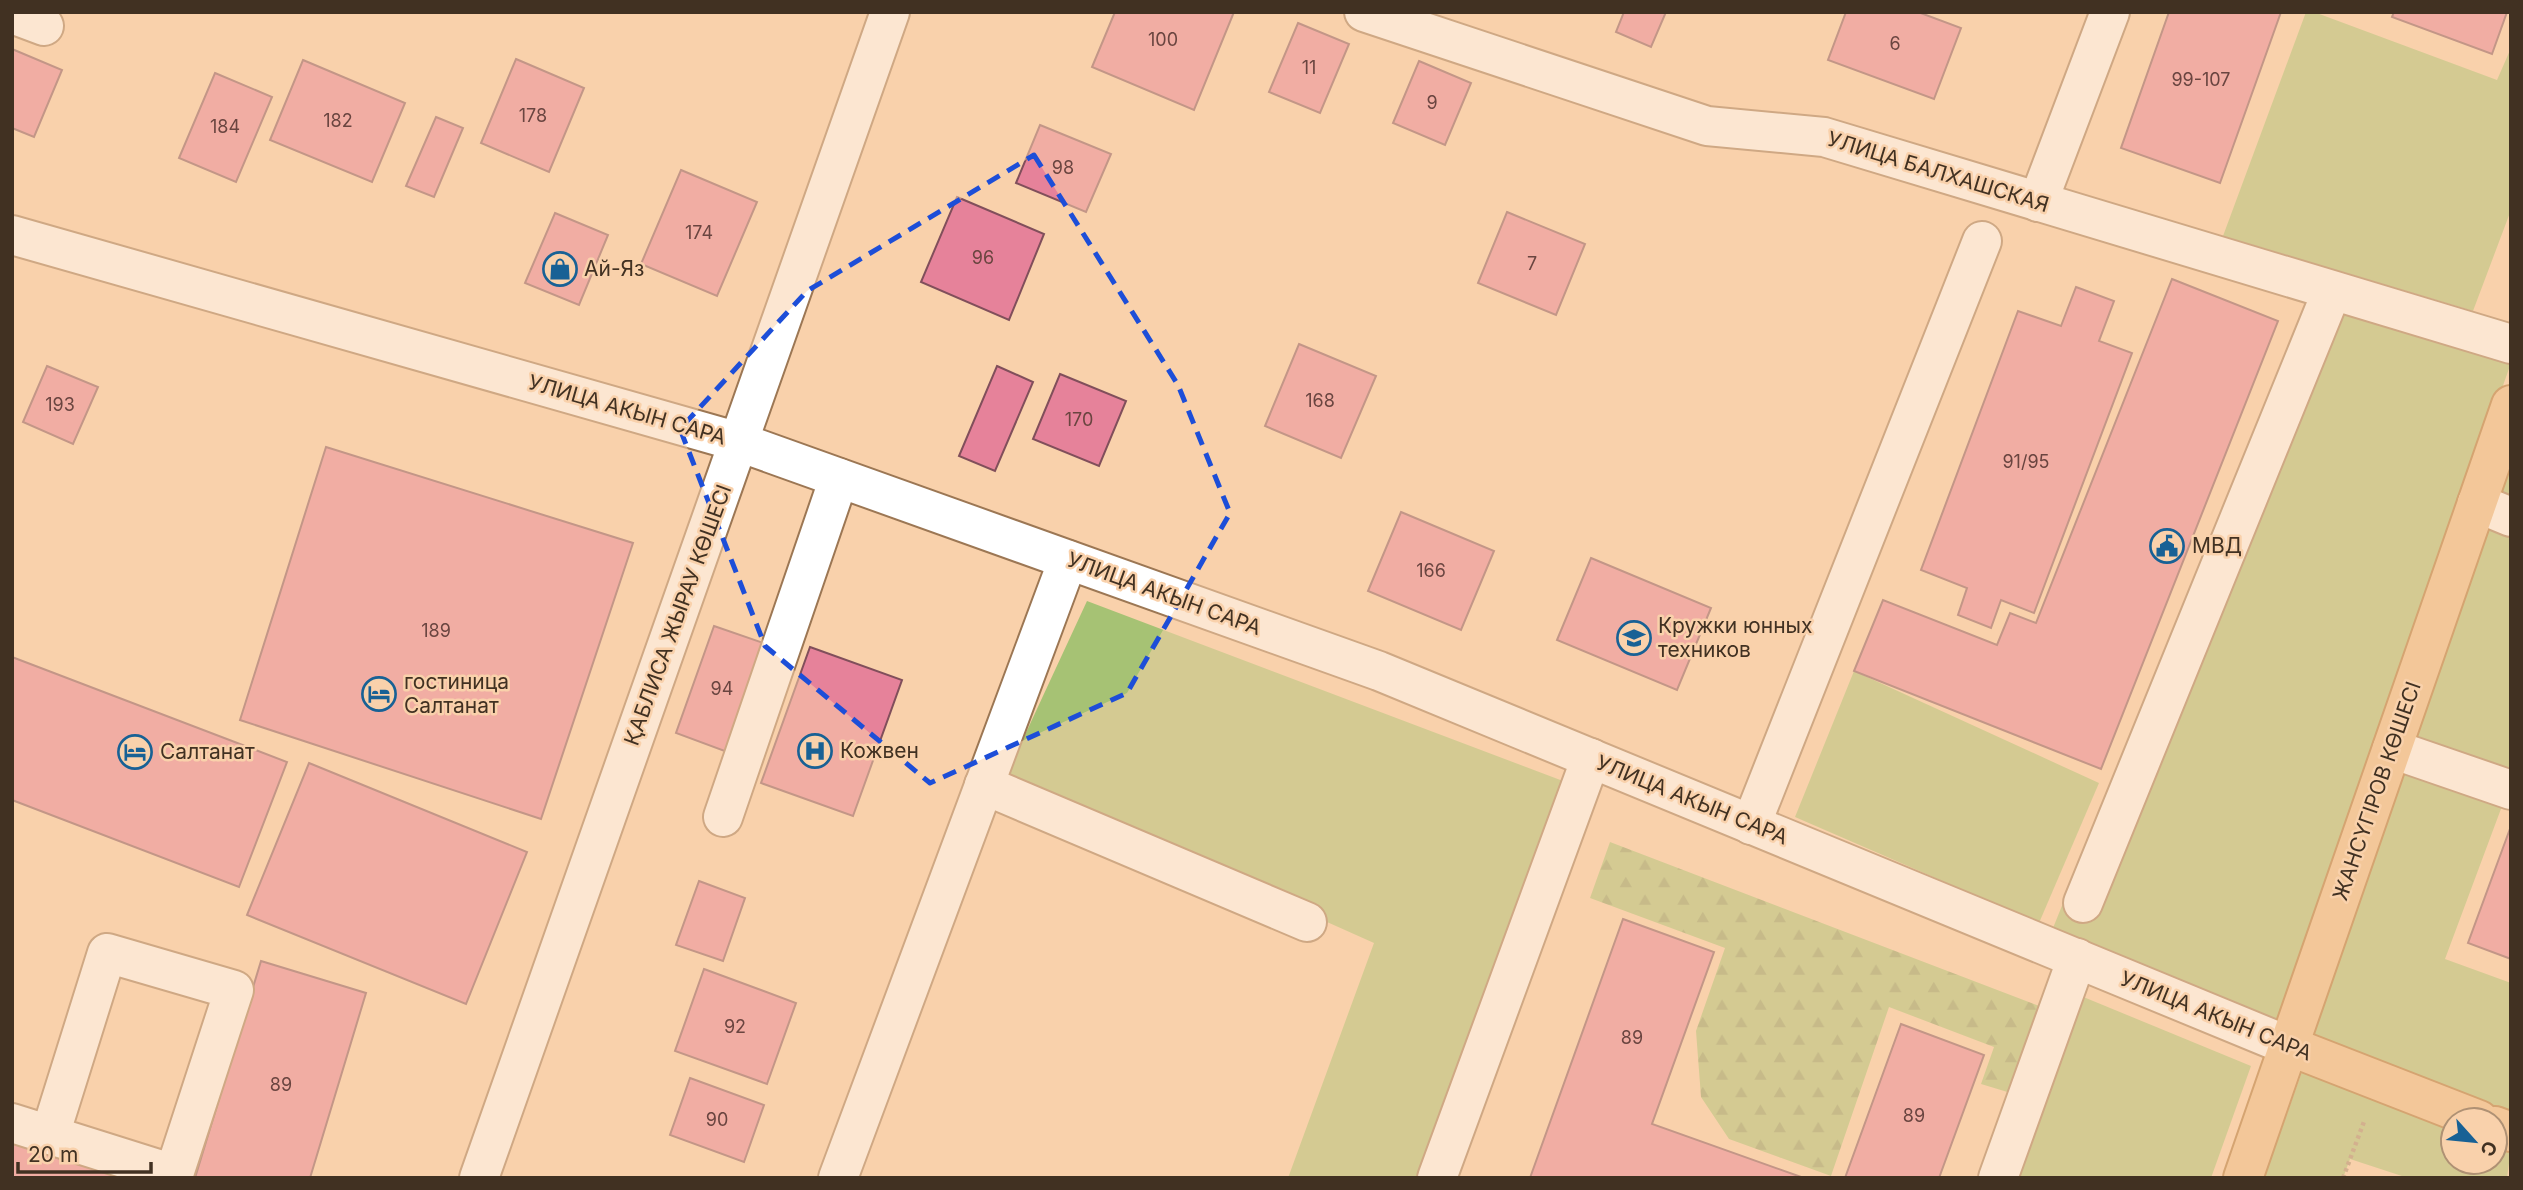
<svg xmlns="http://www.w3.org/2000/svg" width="2523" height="1190" viewBox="0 0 2523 1190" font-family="Inter,sans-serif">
  <defs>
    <pattern id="forest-firs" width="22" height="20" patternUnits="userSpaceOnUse" patternTransform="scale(1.75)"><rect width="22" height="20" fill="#a6c274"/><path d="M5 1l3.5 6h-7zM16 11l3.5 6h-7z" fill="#899e5f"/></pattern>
  </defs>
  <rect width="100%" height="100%" fill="#f9d1ab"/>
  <g fill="#a6c274">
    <path d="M2306 12H2314L2497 80 2511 48V210L2473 311 2223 236Z"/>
    <path d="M2306 302 2511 363 2276 1024 2053 928Z"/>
    <path d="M2511 467V782L2445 959 2511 983V1122L2307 1041Z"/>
    <path d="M1087 601 1563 781 1431 1178H1288L1374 943 1005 778Z"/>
    <path d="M1854 671 2099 783 2039 923 1795 817Z"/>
    <path d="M2081 996 2251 1066 2211 1178H2017Z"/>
    <path d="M2303 1069 2453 1126V1162H2495V1142L2511 1149 2507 1178H2408L2350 1159 2343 1178H2264Z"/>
  </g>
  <path fill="url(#forest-firs)" d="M1610 842 2047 1009 2014 1094 1981 1084 1994 1047 1889 1007 1831 1176 1729 1139 1701 1097 1696 1031 1725 948 1590 898Z"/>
  <g fill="#e6829a" stroke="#814f5b" stroke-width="2">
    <path d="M1115 12H1234L1194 110 1092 67Z"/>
    <path d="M1624 12H1666L1651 47 1616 32Z"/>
    <path d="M1846 12H1918L1961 28 1934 99 1828 60Z"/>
    <path d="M2169 12H2281L2220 183 2121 148Z"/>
    <path d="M2394 12H2507L2492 54 2392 17Z"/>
    <path d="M1298 23 1349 44 1320 113 1269 92Z"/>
    <path d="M12 49 62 70 34 137 12 128Z"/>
    <path d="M516 59 584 88 549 172 481 143Z"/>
    <path d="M303 60 405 103 372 182 270 140Z"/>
    <path d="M1419 61 1471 83 1445 145 1393 123Z"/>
    <path d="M215 73 272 97 236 182 179 158Z"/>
    <path d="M436 117 463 128 434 197 406 186Z"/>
    <path d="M1040 125 1111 154 1086 212 1016 183Z"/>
    <path d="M681 170 757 202 717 296 641 264Z"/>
    <path d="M957 197 1044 234 1009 320 921 282Z"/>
    <path d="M1507 212 1585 244 1556 315 1478 283Z"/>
    <path d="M555 213 608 235 579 305 525 283Z"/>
    <path d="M2172 279 2278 321 2101 769 1854 671 1883 600 1997 645 2010 613 2036 623Z"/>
    <path d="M2076 287 2114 301 2099 341 2132 353 2034 613 2001 600 1991 628 1958 615 1967 588 1921 570 2018 311 2061 326Z"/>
    <path d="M1299 344 1376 376 1341 458 1265 426Z"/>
    <path d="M47 366 98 387 73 444 23 422Z"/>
    <path d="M997 366 1033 382 995 471 959 456Z"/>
    <path d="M1060 374 1126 401 1099 466 1033 439Z"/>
    <path d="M326 447 633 543 541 819 240 720Z"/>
    <path d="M1401 512 1494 551 1461 630 1368 591Z"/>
    <path d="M1591 558 1711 608 1677 690 1557 640Z"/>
    <path d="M714 626 769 645 730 753 676 733Z"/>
    <path d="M810 647 902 680 853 816 761 783Z"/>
    <path d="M12 657 287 762 239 887 12 800Z"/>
    <path d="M309 763 527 852 466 1004 247 915Z"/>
    <path d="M2511 826V959L2468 943Z"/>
    <path d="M699 881 745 898 723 961 676 945Z"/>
    <path d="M1623 919 1714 952 1652 1124 1804 1178H1530Z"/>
    <path d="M261 961 366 993 310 1178H195Z"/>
    <path d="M704 969 796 1003 767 1084 675 1051Z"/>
    <path d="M1901 1024 1984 1055 1939 1178H1845Z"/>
    <path d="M690 1078 764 1105 744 1162 670 1135Z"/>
    <path d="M12 1137 146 1178H12Z"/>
  </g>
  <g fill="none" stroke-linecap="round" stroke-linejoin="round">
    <g stroke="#9c7754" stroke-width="42">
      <g id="minor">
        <path d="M1364 12 1707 126 1824 137 2511 344"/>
        <path d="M12 14 44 26"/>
        <path d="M2038 202 2110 12"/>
        <path d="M12 235 739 442 1379 671 2289 1046"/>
        <path d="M2477 503 2511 517"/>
        <path d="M2392 749 2511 790"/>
        <path d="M984 785 1307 922"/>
        <path d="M723 817 839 478"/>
        <path d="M1751 825 1982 241"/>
        <path d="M2083 903 2332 291"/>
        <path d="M12 1123 174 1174 234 990 107 953 50 1135"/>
        <path d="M479 1178 890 12"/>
        <path d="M838 1178 1068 560"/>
        <path d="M1437 1178 1591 758"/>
        <path d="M1998 1178 2077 958"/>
      </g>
    </g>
    <g stroke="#a86d2c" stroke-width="42">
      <g id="major">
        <path d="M2289 1046 2479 1120"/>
        <path d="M2495 1126 2511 1132"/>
        <path d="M2243 1178 2511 405"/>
      </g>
    </g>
    <path stroke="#a5886c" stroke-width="4.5" stroke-dasharray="3.5 3.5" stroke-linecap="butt" d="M2343 1178 2365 1119"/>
    <use href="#minor" stroke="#fff" stroke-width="38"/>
    <use href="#major" stroke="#ecbb84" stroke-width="38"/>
  </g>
  <path d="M0 0H2523V1190H0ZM1034 155 1178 385 1230 513 1127 693 930 783 765 646 680 429 807 291Z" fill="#f9d1ab" fill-opacity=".55" fill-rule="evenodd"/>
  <path fill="none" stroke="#1d4ed8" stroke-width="5" stroke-dasharray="14 9" stroke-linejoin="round" d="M1034 155 1178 385 1230 513 1127 693 930 783 765 646 680 429 807 291Z"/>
  <defs>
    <g id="shop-ring" transform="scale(1.75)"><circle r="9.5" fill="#f9d1ab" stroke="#186195" stroke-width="1.5"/><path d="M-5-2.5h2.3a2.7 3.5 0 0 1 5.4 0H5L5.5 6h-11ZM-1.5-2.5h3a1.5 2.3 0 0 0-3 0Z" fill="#186195"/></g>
    <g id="civic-ring" transform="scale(1.75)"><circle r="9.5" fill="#f9d1ab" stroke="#186195" stroke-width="1.5"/><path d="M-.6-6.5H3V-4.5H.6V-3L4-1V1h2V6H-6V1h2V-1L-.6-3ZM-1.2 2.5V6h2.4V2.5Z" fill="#186195"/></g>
    <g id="school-ring" transform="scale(1.75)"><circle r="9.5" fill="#f9d1ab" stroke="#186195" stroke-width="1.5"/><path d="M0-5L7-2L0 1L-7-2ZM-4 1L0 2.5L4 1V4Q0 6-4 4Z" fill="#186195"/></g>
    <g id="hotel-ring" transform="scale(1.75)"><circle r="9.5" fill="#f9d1ab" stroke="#186195" stroke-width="1.5"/><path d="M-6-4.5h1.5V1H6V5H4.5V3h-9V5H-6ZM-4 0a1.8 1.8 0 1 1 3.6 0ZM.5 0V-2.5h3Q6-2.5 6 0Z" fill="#186195"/></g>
    <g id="hospital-ring" transform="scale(1.75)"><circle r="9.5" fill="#f9d1ab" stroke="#186195" stroke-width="1.5"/><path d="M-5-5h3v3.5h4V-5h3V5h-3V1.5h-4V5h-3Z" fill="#186195"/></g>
  </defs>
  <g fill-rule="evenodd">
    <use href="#shop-ring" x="560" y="269"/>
    <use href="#civic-ring" x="2167" y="546"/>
    <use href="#school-ring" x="1634" y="638"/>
    <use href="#hotel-ring" x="379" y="694"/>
    <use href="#hospital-ring" x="815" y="751"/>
    <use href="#hotel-ring" x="135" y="752"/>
  </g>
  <g text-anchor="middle" stroke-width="5" stroke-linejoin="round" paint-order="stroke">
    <g font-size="18" fill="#6a4540">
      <text x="1163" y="46">100</text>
      <text x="1895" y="50">6</text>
      <text x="1309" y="74">11</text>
      <text x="2201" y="86">99-107</text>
      <text x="1432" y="109">9</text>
      <text x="533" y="122">178</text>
      <text x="338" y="127">182</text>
      <text x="225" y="133">184</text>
      <text x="1063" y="174">98</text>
      <text x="699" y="239">174</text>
      <text x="983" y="264">96</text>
      <text x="1532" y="270">7</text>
      <text x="1320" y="407">168</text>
      <text x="60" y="411">193</text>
      <text x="1079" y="426">170</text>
      <text x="2026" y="468">91/95</text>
      <text x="1431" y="577">166</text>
      <text x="436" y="637">189</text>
      <text x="722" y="695">94</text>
      <text x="735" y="1033">92</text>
      <text x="1632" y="1044">89</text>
      <text x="281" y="1091">89</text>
      <text x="1914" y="1122">89</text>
      <text x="717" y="1126">90</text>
    </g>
    <g font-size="21" fill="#413122" stroke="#f9d1ab">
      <text transform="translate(1938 172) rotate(17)" y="7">УЛИЦА БАЛХАШСКАЯ</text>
      <text transform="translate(627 410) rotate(16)" y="7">УЛИЦА АКЫН САРА</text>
      <text transform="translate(1164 594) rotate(20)" y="7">УЛИЦА АКЫН САРА</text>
      <text transform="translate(678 615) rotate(-70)" y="7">ҚАБЛИСА ЖЫРАУ КӨШЕСІ</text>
      <text transform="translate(2377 791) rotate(-71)" y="7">ЖАНСҮГІРОВ КӨШЕСІ</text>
      <text transform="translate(1692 800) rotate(22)" y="7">УЛИЦА АКЫН САРА</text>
      <text transform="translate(2216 1016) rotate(22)" y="7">УЛИЦА АКЫН САРА</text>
    </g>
    <g font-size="21" fill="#413122" stroke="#f9d1ab" text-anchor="start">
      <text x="584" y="276">Ай-Яз</text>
      <text x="2192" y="553">МВД</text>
      <text x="1658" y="633">Кружки юнных<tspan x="1658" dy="24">техников</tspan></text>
      <text x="404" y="689">гостиница<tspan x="404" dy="24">Салтанат</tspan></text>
      <text x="840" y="758">Кожвен</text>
      <text x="160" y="759">Салтанат</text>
    </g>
  </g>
  <rect width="2523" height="1190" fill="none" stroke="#413122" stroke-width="28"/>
  <g transform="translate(2474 1141) rotate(117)"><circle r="33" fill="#f9d1ab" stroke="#af9174" stroke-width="2"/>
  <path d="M0-5L12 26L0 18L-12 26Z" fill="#186195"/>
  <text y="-10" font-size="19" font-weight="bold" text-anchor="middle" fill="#413122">С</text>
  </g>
  <path d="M18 1162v10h133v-10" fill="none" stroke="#413122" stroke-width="3.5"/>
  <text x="28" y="1162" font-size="21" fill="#413122" stroke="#f9d1ab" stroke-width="5" paint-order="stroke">20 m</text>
</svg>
